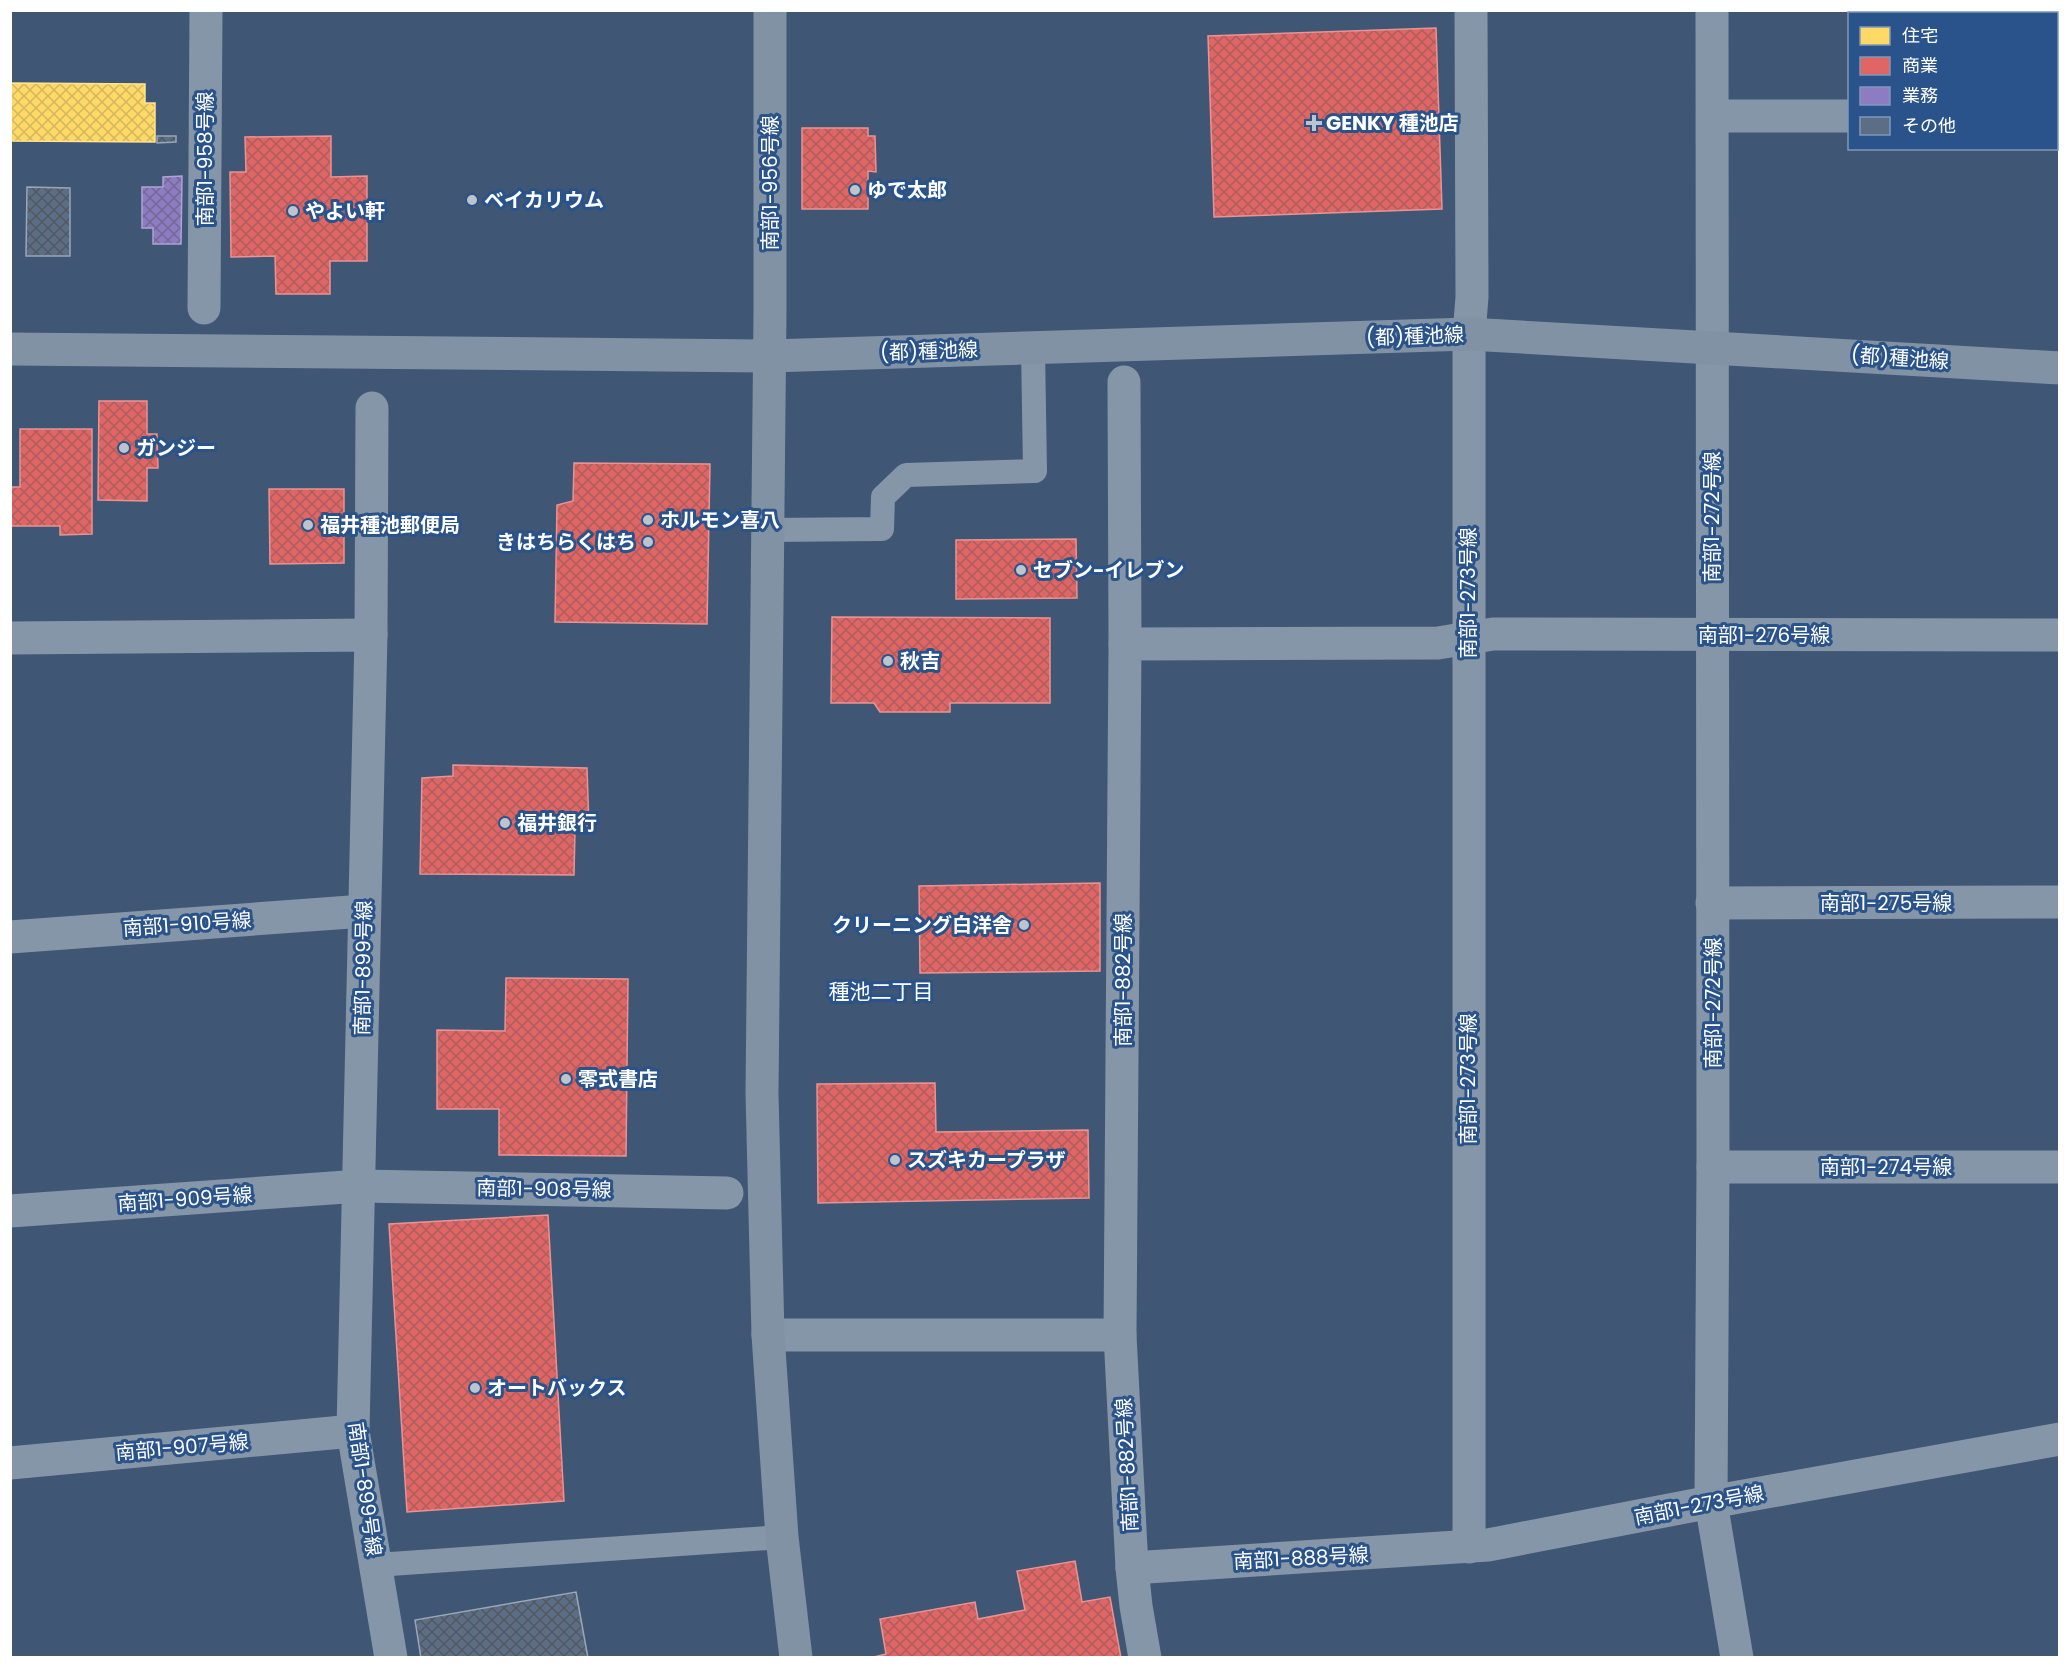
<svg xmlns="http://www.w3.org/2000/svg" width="2070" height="1668" viewBox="0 0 2070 1668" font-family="Poppins,'Noto Sans JP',sans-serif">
  <defs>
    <pattern id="homes-cross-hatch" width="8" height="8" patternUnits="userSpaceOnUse" patternTransform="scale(1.5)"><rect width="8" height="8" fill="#ffd966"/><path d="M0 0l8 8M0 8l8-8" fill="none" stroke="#d2b660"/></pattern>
    <pattern id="shops-cross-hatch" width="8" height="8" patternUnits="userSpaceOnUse" patternTransform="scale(1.5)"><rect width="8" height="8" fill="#e06666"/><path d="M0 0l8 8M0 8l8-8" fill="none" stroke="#ac5d5d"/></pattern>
    <pattern id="offices-cross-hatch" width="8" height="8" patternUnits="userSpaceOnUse" patternTransform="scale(1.5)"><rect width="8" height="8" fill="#8e7cc3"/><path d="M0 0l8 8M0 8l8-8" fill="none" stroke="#746993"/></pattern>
    <pattern id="building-cross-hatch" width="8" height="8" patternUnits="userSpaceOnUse" patternTransform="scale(1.5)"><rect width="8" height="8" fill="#5c6e86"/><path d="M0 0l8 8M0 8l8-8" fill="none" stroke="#525860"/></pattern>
  </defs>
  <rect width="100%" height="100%" fill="#3f5674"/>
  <path fill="url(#homes-cross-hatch)" stroke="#ffe494" stroke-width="1.5" d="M10 83 145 84V103H155V142L10 141Z"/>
  <g fill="url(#shops-cross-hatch)" stroke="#e99494" stroke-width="1.5">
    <path d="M1436 28 1442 209 1214 217 1208 36Z"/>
    <path d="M802 128H868V136H875L876 172 868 171V209H802Z"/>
    <path d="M331 136V177L367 176V261H330V294H276L275 256 231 257 230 172H246L245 137Z"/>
    <path d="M99 401H147V434H157L158 468H147V501L98 500Z"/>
    <path d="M20 429H92V534L60 535V526H10V487H20Z"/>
    <path d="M574 463 710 464 707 624 555 622 557 505 573 501Z"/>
    <path d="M269 489H344V563L270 564Z"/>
    <path d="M1076 539 1077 598 956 599V540Z"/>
    <path d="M832 617 1050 618V703H950V712H880L874 703H831Z"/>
    <path d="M453 765 587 768 589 827 575 830 574 875 420 874 422 778 453 776Z"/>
    <path d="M1100 883V971L920 973 919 886Z"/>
    <path d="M506 978 628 979 626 1156 499 1155V1109H437V1030L505 1031Z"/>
    <path d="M935 1083 936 1132 1088 1130 1089 1198 818 1203 817 1084Z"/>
    <path d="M548 1215 564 1501 407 1512 389 1224Z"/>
    <path d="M1075 1561 1082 1602 1110 1597 1121 1658H870L886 1654 880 1619 975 1602 978 1619 1025 1610 1017 1571Z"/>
  </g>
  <path fill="url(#offices-cross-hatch)" stroke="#b0a3d5" stroke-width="1.5" d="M182 176 181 244H153V228H142V187H163V177Z"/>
  <g fill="url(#building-cross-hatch)" stroke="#9aa7b7" stroke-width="1.5">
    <path d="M157 136H176V142L157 143Z"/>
    <path d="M27 187 70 188V256H26Z"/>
    <path d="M576 1592 588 1658H421L415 1620Z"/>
  </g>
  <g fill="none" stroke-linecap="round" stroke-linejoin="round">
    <g stroke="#8696a9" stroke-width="24">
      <path d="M768 530 882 529 883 497 906 475 1035 471 1033 348"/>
      <path d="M376 1565 782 1537"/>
    </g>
    <g stroke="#8696a9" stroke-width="33">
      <path d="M1712 10 1713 1167 1711 1502 1737 1658"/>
      <path d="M2056 115H2060"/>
      <path d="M1713 116H1850"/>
      <path d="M204 308 206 10"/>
      <path d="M1124 382 1125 644"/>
      <path d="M371 635 372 408"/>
      <path d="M10 638 371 635 353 1431 391 1658"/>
      <path d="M1712 903 2060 902"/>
      <path d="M10 937 364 911"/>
      <path d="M1713 1167H2060"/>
      <path d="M10 1211 360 1186 727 1193"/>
      <path d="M768 1335H1120"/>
      <path d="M10 1463 353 1431"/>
      <path d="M1469 1547V334L1472 297 1471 10"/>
      <path d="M1132 1568 1488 1545 1711 1502 2060 1439"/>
      <path d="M1145 1658 1136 1606 1132 1568 1120 1335 1125 644 1438 643 1493 634 2060 635"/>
    </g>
    <g stroke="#8192a5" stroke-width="33">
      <path d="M770 10V311L762 1093 768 1335 782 1537 796 1658"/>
      <path d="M10 349 770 356 1469 334 2060 368"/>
    </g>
  </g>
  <g fill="#bcc4ce" stroke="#29538a" stroke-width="2">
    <path d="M1311 114h6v6h6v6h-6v6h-6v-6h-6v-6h6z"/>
    <circle cx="855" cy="190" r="6"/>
    <circle cx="472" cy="200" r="6"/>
    <circle cx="293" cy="211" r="6"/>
    <circle cx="124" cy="448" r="6"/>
    <circle cx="648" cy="520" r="6"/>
    <circle cx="308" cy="525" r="6"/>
    <circle cx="648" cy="542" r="6"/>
    <circle cx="1021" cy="570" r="6"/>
    <circle cx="888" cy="661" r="6"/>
    <circle cx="505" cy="823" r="6"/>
    <circle cx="1024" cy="925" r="6"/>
    <circle cx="566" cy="1079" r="6"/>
    <circle cx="895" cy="1160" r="6"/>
    <circle cx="475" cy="1388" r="6"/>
  </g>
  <g text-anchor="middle" stroke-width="6" stroke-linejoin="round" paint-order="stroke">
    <g font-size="20" font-weight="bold" fill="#fff" stroke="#29538a" text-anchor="start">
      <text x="1326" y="130">GENKY 種池店</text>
      <text x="867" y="197">ゆで太郎</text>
      <text x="484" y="207">ベイカリウム</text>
      <text x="305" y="218">やよい軒</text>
      <text x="136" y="455">ガンジー</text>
      <text x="660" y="527">ホルモン喜八</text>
      <text x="320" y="532">福井種池郵便局</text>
      <text x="636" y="549" text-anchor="end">きはちらくはち</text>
      <text x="1033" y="577">セブン-イレブン</text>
      <text x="900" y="668">秋吉</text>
      <text x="517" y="830">福井銀行</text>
      <text x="1012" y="932" text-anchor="end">クリーニング白洋舎</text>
      <text x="578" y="1086">零式書店</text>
      <text x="907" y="1167">スズキカープラザ</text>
      <text x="487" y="1395">オートバックス</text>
    </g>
    <g font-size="20" fill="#fff" stroke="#29538a">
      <text transform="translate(205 159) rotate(-90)" y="7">南部1-958号線</text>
      <text transform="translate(770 183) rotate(-90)" y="7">南部1-956号線</text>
      <text transform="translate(1415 336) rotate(-2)" y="7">(都)種池線</text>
      <text transform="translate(929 351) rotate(-2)" y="7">(都)種池線</text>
      <text transform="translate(1900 358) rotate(4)" y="7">(都)種池線</text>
      <text transform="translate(1712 517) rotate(-90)" y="7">南部1-272号線</text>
      <text transform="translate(1468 593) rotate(-90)" y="7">南部1-273号線</text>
      <text x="1764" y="642">南部1-276号線</text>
      <text x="1886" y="910">南部1-275号線</text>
      <text transform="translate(187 924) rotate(-4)" y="7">南部1-910号線</text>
      <text transform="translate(363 968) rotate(-89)" y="7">南部1-899号線</text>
      <text transform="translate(1123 980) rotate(-90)" y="7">南部1-882号線</text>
      <text transform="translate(1713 1003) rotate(-90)" y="7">南部1-272号線</text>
      <text transform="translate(1468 1079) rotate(-90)" y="7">南部1-273号線</text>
      <text x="1886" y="1174">南部1-274号線</text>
      <text transform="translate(544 1189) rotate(1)" y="7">南部1-908号線</text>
      <text transform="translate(185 1199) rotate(-4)" y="7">南部1-909号線</text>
      <text transform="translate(182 1447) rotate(-5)" y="7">南部1-907号線</text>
      <text transform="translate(1127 1465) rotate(-93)" y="7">南部1-882号線</text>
      <text transform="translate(365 1489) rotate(82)" y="7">南部1-899号線</text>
      <text transform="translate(1699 1505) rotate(-11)" y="7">南部1-273号線</text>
      <text transform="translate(1301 1558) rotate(-3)" y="7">南部1-888号線</text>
    </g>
    <g font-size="21" fill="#fff" stroke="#29538a">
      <text x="881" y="999">種池二丁目</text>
    </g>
  </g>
  <rect width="2070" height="1668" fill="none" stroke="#ffffff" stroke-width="24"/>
  <rect x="1848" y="12" width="210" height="138" fill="#29538a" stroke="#7f98b9" stroke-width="1.5"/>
  <rect x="1860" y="27" width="30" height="18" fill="#ffd966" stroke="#7f98b9" stroke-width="1.5"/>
  <text x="1902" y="42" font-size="18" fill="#ffffff">住宅</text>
  <rect x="1860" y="57" width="30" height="18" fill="#e06666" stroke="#7f98b9" stroke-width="1.5"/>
  <text x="1902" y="72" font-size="18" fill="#ffffff">商業</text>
  <rect x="1860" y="87" width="30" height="18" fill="#8e7cc3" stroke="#7f98b9" stroke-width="1.5"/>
  <text x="1902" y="102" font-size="18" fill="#ffffff">業務</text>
  <rect x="1860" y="117" width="30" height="18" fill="#5c6e86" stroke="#7f98b9" stroke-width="1.5"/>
  <text x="1902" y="132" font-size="18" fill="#ffffff">その他</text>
</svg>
